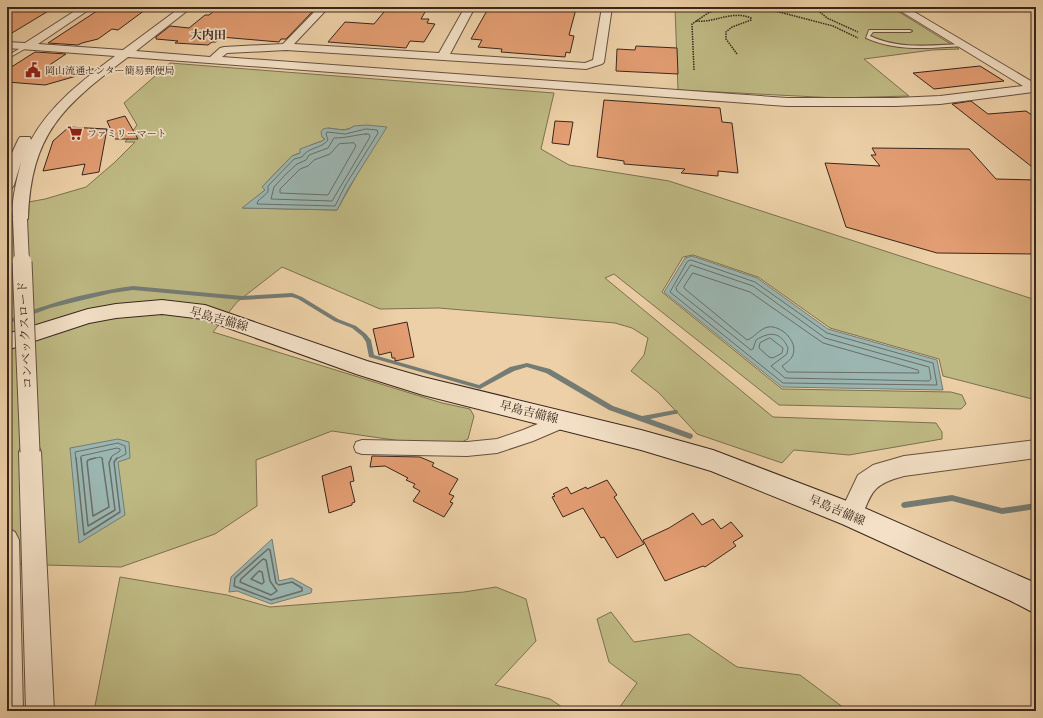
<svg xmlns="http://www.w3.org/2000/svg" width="1043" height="718" viewBox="0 0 1043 718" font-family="'Old Standard TT','Noto Serif JP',serif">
  <rect width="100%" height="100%" fill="#edd0a7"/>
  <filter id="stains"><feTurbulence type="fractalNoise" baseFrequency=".005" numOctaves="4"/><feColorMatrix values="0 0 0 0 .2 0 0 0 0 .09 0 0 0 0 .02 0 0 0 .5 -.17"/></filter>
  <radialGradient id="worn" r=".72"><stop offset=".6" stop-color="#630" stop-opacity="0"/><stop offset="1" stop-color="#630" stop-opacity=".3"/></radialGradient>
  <g fill="#beb983" stroke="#7c7050" fill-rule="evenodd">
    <path d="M675 7H891L959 49 932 50 864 59 909 96 837 98 678 90Z"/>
    <path d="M170 63 554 93 541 149 569 165 669 181 1036 300V400L943 376 939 359 830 328 758 277 693 255 683 257 662 292 782 389 951 392 962 395 966 404 961 409 779 405 614 274 605 278 773 417 936 423 942 432V439L849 455 794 450 782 463 697 434 659 393 631 371 644 355 648 338 632 328 615 323 439 308 380 309 282 267 237 302 213 332 442 403 470 409 474 416 468 439 460 443 401 441 332 431 256 460 257 506 215 534 121 567 7 564V206L45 199 86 187 115 162 135 142H125L137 125 124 103ZM354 126 364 162 337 210 243 208 265 190 262 187 292 156 300 153 311 145 322 141 325 139 322 137 328 128C337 129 346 132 354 126Z"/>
    <path d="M120 577 227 595 270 607 464 592 496 587 526 599 536 641 495 685 550 699 568 711H94Z"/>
    <path d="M611 612 634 642 689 634 737 667 800 675 848 711H617L637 683 609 662 597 619Z"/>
  </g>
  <g fill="#9bb5b0" stroke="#747c75">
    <path d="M366 125 387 127 348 189 337 210 242 208 265 190 262 187 292 156 300 153V149L322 141 325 139 322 137 321 132 323 129 327 128 344 130 349 129 354 126Z"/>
    <path d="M692 256 757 278 828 329 937 360 943 390 782 387 664 292 685 258Z"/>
    <path d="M118 439 129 442 130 458 118 462 125 515 79 543 70 448Z"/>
    <path d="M272 539 279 581 292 578 312 589 311 593 271 604 237 591 229 592 231 577Z"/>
  </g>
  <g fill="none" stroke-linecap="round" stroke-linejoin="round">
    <g stroke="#6a6e66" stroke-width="1">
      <path d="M366 129 377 130 378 133 345 186 335 206 257 204 258 201 268 192V186L294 159 302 157C308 147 321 149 328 140L326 134 327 132 345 134Z"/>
      <path d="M366 134H369L370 137 332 201 271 199 274 187 286 174 297 164 306 160 309 155 328 148 334 138C347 138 354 135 366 134Z"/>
      <path d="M354 143 356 146 328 195 280 193V189L300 169 308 166 314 160 330 154 339 144Z"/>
      <path d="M691 260 755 282 827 333 933 363 937 385 783 383 670 292 687 262Z"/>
      <path d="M691 265 753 286 825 338 929 367 931 379 929 381 785 378 771 366 787 354 788 348C781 332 770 331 756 340L753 349 751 350 677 291 676 288Z"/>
      <path d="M693 273 750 292 823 343 918 370 919 373 787 372 782 366C786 363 791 360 793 355 798 341 781 325 768 327 759 329 754 338 747 340L685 289 684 287Z"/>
      <path d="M770 338 783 348 782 353 773 358 769 357 759 348 760 343Z"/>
      <path d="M76 459 75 452 118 443 125 446 126 454 116 459"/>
      <path d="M81 459V456L117 448 120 449V451L112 456 111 459"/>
      <path d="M91 459 101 457 103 459"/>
    </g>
    <g stroke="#6a6e66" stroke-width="1.5">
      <path d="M76 458 84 535 120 512 114 462 117 458"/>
      <path d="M81 458 88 526 115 510 109 463 111 458"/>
      <path d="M95 458 88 460 87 462 93 516 109 507 102 458"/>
      <path d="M268 549 270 550 276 583 279 585 292 582 302 588V591L271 600 234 586 235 578Z"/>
      <path d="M263 559 266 560 270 581 277 591 271 595 240 582 241 579Z"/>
      <path d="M259 571 262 572 264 582 262 584 251 579Z"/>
    </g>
    <g fill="#747c75" fill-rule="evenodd">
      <path d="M133 286 242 296 292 293 302 297 338 319 356 326 366 334 371 340 374 355 479 385 510 367 527 363 550 369 613 406 642 416 675 410H677L678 412 677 414H675L650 419 692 434 693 436 692 438 690 439 609 410 546 373 527 367 514 371 480 389 369 357 366 342 362 336 352 328 334 321 298 299 292 297 242 300 133 290 112 293 50 308 7 324V320C21 315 34 309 48 305 75 296 104 290 133 286Z"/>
      <path d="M952 495 1002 508 1036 503V509L1002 514 952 501 904 508 902 507 901 505 902 503 904 502Z"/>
    </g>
  </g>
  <g fill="#e39d72" stroke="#39261c">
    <path d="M7 7H55L7 36Z"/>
    <path d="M103 7H149L118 30 112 29 98 39 82 43 78 45 48 43Z"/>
    <path d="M219 7H295L293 9 313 11 286 39H281L279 42 221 37 216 42H212L208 45 175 43 178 41 156 39V37L170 26 189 28 205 15H209Z"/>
    <path d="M388 7H428L421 19H429L427 23 435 24 424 42 410 41 406 48 328 42 345 22 374 24Z"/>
    <path d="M489 7H550L576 9 569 35 574 36 570 53 566 52 565 57 501 52 502 49 478 47 482 40 471 39Z"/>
    <path d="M636 46 677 48 678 74 616 71 617 49 635 50Z"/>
    <path d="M35 52 66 54 45 68 86 71 87 73 45 85 7 82V66H13Z"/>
    <path d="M980 66 1004 81 934 89 913 73Z"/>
    <path d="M604 100 720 108 722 122 732 123 738 173 718 171V176L681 173 685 169 624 164V161L597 157Z"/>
    <path d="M971 101 988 114 1026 111 1036 118V170L952 104Z"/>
    <path d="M125 116 138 139H115L107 121Z"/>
    <path d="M555 121 573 122 569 145 552 143Z"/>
    <path d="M69 127 107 129 99 172 82 175 85 164 43 171 53 141Z"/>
    <path d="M872 148 969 149 996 179 1036 180V254L937 253 846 227 825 163 880 166 871 155H876Z"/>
    <path d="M407 322 414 357 395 361V358H392L391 352 379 355 373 329Z"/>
    <path d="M372 456 420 457 434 463 432 466 458 479 449 494 454 496 450 502 453 503 444 517 413 501 420 491 413 487 415 484 406 480 408 478 385 466 370 467Z"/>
    <path d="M351 466 354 481 350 482 355 502 352 503V505L329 513 322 476Z"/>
    <path d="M607 480 617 495 614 497 644 544 617 558 604 537 601 538 583 508 563 517 552 497 555 496 553 494 567 487 571 494 586 487 587 489Z"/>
    <path d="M693 513 702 525 713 519 721 529 731 522 743 536 733 542 736 546 705 567 703 566 665 581 643 540 669 528Z"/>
  </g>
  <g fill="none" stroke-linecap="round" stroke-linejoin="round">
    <g stroke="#66503f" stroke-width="2">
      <g id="service">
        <path d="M869 30H910L912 31 910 32H873L870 36C900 50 931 45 963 44L965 45 963 46C930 48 898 52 866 38Z"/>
        <path d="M24 46 28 47 7 59V56Z"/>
      </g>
    </g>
    <g stroke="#66503f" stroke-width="2">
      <path id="minor" d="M562 414 568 416 570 421 568 426 533 441 497 453 467 456 362 454 356 452 354 447 356 442 362 440 467 442 497 439 523 430Z"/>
    </g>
    <g stroke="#66503f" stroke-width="2">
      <g id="tertiary">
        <path d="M81 7H93L38 44 123 50 181 7H192L136 51 210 57 220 48 224 47 283 44 319 7H329L294 44 439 53 465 7H475L450 54 585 63 593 60 602 7H612L604 62 602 64 586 69 286 50 227 53 222 57 787 98H896L940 96 1023 86 894 7H906L1036 84V93L1033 92 940 104 896 106H787L128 57C63 106 31 133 28 219L25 222 20 224 15 222C8 212 18 175 21 162L14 185 12 188 7 189V164L18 140 20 137H30L31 140C51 104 83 80 115 56L7 48V42L25 43Z"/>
        <path d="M1036 440V458L904 476C870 485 872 493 859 523L851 526 843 523 839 515 858 475 873 465 904 456Z"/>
        <path d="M30 443 38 445 41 452 54 711H26L19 452 22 445Z"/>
        <path d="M7 528 15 532 19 540 23 711H7Z"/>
      </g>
    </g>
    <g stroke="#39261c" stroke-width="2">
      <path id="secondary" d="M162 300 205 305 367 361 423 377 641 430 713 450 860 506 1031 581 1036 584V614L1011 601 842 524 711 471 641 450 423 395 356 374 203 319 162 314 116 318 89 323 7 350V334L88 309 116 304Z"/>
    </g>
    <g stroke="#39261c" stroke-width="1.5" stroke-dasharray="1.5 1" stroke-linecap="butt">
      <path d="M760 7 833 26 858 38"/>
      <path d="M814 7 827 18 858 32"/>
      <path d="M696 21C715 23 732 10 751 18V20L732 27 726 32V39L737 54"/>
      <path d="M694 70 692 24 708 13 726 7"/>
    </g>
    <use href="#service" fill="#f3e0c6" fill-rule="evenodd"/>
    <use href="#minor" fill="#f3e0c6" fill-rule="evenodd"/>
    <use href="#tertiary" fill="#f3e0c6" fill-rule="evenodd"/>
    <use href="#secondary" fill="#f3e0c6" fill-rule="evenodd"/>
    <g stroke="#66503f" stroke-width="16" stroke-linecap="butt">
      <path id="tertiary-bridge-far1" d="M20 219 22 263"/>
    </g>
    <g stroke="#66503f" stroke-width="21" stroke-linecap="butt">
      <path id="tertiary-bridge" d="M22 262 30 452"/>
    </g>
    <use href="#tertiary-bridge-far1" stroke="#f3e0c6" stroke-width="14"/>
    <use href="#tertiary-bridge" stroke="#f3e0c6" stroke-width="19"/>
  </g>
  <defs>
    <g id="civic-bare" transform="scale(1.2)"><path d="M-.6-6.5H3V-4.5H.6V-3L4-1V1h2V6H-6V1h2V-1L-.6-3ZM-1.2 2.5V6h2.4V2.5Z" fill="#8f2418" stroke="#f3e0c6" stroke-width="2.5" paint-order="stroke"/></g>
    <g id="supermarket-bare" transform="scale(1.2)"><path d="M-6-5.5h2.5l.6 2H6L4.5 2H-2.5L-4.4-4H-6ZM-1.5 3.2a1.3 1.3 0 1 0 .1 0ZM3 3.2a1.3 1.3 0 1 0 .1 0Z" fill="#8f2418" stroke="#f3e0c6" stroke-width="2.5" paint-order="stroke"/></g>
  </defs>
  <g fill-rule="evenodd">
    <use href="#civic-bare" x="33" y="70"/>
    <use href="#supermarket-bare" x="75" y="133"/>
  </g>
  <g text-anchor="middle" stroke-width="3.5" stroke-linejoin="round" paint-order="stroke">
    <g font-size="10" fill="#39261c" stroke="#f3e0c6" text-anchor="start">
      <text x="45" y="74">岡山流通センター簡易郵便局</text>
      <text x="87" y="137">ファミリーマート</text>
    </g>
    <g font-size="12" font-weight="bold" fill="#39261c" stroke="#f3e0c6">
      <text x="208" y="39">大内田</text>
    </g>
    <g font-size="12" fill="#39261c" stroke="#f3e0c6">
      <text transform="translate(219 319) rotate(16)" y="4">早島吉備線</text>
      <text transform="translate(25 335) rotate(-93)" y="4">コンベックスロード</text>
      <text transform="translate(529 412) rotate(14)" y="4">早島吉備線</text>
      <text transform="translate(837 510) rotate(23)" y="4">早島吉備線</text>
    </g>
  </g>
  <rect width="1043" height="718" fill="none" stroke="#edd0a7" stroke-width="24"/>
  <rect x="8" y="8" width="1027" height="702" fill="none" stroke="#39261c" stroke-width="2"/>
  <rect x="12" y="12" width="1019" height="694" fill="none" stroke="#39261c"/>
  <rect width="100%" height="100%" filter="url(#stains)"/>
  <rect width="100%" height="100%" fill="url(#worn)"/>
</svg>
